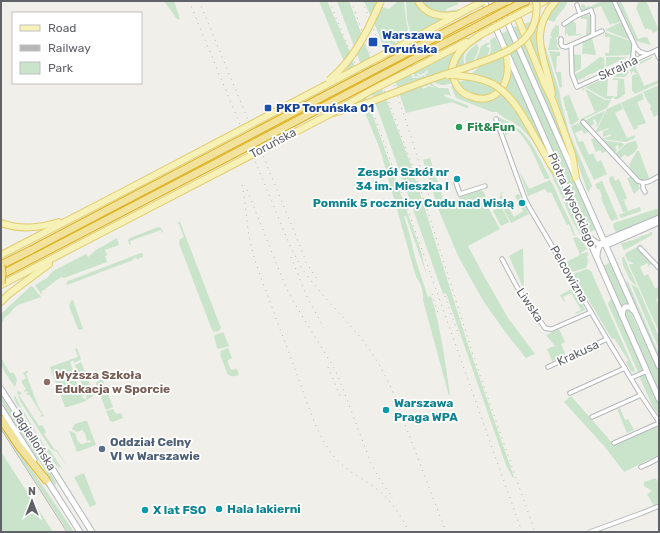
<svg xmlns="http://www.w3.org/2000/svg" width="660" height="533" viewBox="0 0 660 533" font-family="Rubik,sans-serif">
  <rect width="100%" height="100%" fill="#f0efe9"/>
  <g fill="#c9e4cb">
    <path d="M164 1H174L180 19H177Z"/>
    <path d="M319 1H327L348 48 370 108 420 248 427 276 406 216H404L410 236 416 261 428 297 431 296C441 328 445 362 450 395L449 396 423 300C424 292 421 283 416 277L380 149Z"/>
    <path d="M337 1H349L411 165 467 342 514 477 513 478 506 465 446 293 443 294 379 113Z"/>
    <path d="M364 1H378L382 7 389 9 398 1H404L406 19 408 30C405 35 397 35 395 41L413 78H417L424 75 429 85 422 87 423 89 429 86 436 88 430 85 425 74 428 73 427 70 425 71 426 72 420 75 419 73 417 74V75H418L419 76 415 77 396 40 397 39 399 38 400 40 399 41 402 40 400 37 406 34 407 36 408 35V33L410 30 407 20 406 1H415L447 18 401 43 416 72 458 50 450 75 452 83C441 87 438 85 429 78L432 84 437 87 438 88H448L451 96 445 94 444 96 469 106 467 108 452 102 406 113 380 37Z"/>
    <path d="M421 1H455L459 4 446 9V11L461 9C451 13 440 15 430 10 426 8 423 4 421 1Z"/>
    <path d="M560 1H568C565 9 558 14 554 22L546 19Z"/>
    <path d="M601 1H612L621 21 614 24 613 23 610 25 601 6 592 9V8L589 9V10L585 11 582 10 581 6 584 4 586 7 589 6 590 7Z"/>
    <path d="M617 1H621L638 39 644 37 645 38 647 37 651 45 636 41Z"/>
    <path d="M639 1H646L659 30 653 33 651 29 649 30 648 28 645 29 636 8Z"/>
    <path d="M587 15H592C592 28 595 32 583 39V36H586L587 19H581V17Z"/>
    <path d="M576 16 578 18 573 19 574 23H576V34H581V35L568 36V34L567 33 566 35H565V24Z"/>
    <path d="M534 20H540L538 26 549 87 522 23 523 22 524 24Z"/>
    <path d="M621 22 630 40 605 30Z"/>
    <path d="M518 25 545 90 569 155 512 28Z"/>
    <path d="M556 25 559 26V36H561L560 37H556L558 43H559L557 44V47L559 48V50H548V49L549 47 550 38H552V37L550 36 552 30Z"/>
    <path d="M508 30 597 229 590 232 576 199 568 186 501 34Z"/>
    <path d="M605 32 630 41 632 47 631 55 606 56 605 55V53H609L610 37H605Z"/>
    <path d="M543 34H544V46L546 49 560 94 561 102 569 132 592 186 588 193 562 117 552 83H553L544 52Z"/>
    <path d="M495 37C499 46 506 57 506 66 507 89 484 106 464 90 462 89 460 85 458 83L466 79 471 74 485 62 489 57 491 50 490 40Z"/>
    <path d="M591 38H592L596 54 595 55 586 54 585 53V54H582L583 42Z"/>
    <path d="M482 39V40C476 43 467 48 464 55 461 66 474 71 456 80 451 58 464 49 482 39Z"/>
    <path d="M487 43H489V44L487 46V47L490 48C488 58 481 64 472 70L471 69 479 53 481 46Z"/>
    <path d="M477 44 479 48 477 54 465 78 459 81C466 76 469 71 466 62 465 59 465 59 466 56 467 51 473 47 477 44Z"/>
    <path d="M549 51 560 52V56H557L556 72H561L562 87 560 88Z"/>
    <path d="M573 54 581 55V69L573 73Z"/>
    <path d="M600 57 604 58 605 68 586 76 585 73 586 77 576 81 574 75 587 67 588 66 596 60 597 59 598 60 597 59Z"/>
    <path d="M606 57H628L606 67Z"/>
    <path d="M651 57 654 58 655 61 654 58H652L635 67 641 78 644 86 659 80V83L635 94 632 90V76L638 73H635L634 71 632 72V75L630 71 634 65Z"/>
    <path d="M632 65 630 70 629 69 628 70 629 72 625 77H613V74Z"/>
    <path d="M511 67 553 164 523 109 515 99 505 88 510 78Z"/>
    <path d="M607 77 608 79 607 96H614L611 99H606L585 87Z"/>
    <path d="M613 78 624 79 625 94 618 99H614V97L617 96 618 80H613Z"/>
    <path d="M453 85 471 99 501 92 510 102 527 125 566 198 583 235 581 236C576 227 570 217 566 207 562 198 559 188 553 180L554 179C545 163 536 142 522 129 514 122 504 119 497 112H492L456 98 451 86Z"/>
    <path d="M659 85V114L654 117 650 108 651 107 650 104H649L643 92Z"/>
    <path d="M584 88 605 100H611L607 108 582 120 581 119 595 112 585 89H584L583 91 582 89Z"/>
    <path d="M642 93 644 99 637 102 646 123 637 126 638 128 634 130 621 103Z"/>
    <path d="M569 95 579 120 572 125 570 124 567 112 568 111H566L563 97Z"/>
    <path d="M620 103 623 109 615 113 627 138 635 135V138L626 142 601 139 610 136 611 135V134L603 137V131L609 129 608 128 595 133 607 109Z"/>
    <path d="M604 111 605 112 597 127 596 125 597 124 595 119 593 120 594 124 589 127 584 121Z"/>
    <path d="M498 117C506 121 513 124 520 130 534 143 541 162 550 178L548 179H545C536 161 529 138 512 127L506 136 505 132 509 126 500 123Z"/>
    <path d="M581 122 589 130 588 132 584 134 582 130 575 133 579 142 583 141 589 155 593 153 597 162 601 160 607 174 594 180 578 146 571 127 572 126Z"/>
    <path d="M594 138H596L605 148 607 151 602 153 600 150 596 152 591 139Z"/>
    <path d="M602 140 623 143 624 145 619 149 618 148 619 147 617 145 615 147 617 150 614 153Z"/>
    <path d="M634 141H636L638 147 634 153 627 157 626 155H624L621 158 617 156 615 154 626 144Z"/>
    <path d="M637 151H639L649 178V180L643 182C634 178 633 174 629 165Z"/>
    <path d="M430 158 445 205 459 200V197L480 190 484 192 490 211 500 229 468 246 484 276 508 318 535 354 526 358 506 333 484 302 459 258 439 211 423 160Z"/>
    <path d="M519 170 529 189 550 180C556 189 559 199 564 209 568 218 573 226 575 236H574L569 224 567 225 551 192 548 193 545 189 528 196Z"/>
    <path d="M613 176 615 181 619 179 627 198 619 202 609 180 610 177Z"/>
    <path d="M631 177C636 178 638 184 640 188L634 194 627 178Z"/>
    <path d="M602 181 617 216 618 219 611 221 601 198 602 196 599 189H597L595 184Z"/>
    <path d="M504 192 501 194 514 217 523 211 515 196 519 194 523 202 521 203 522 205 524 204 529 214 511 223 501 205 503 204 499 197 501 196 500 193Z"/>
    <path d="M627 199 624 201 628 211 640 207 641 211 621 218 619 215 628 211 623 212 619 202Z"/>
    <path d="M501 206 509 222 501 226 493 211Z"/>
    <path d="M659 208V216L616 233 613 226 614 223Z"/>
    <path d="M178 222H180L185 235 221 328 219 331 214 332 212 330 180 246 179 243 180 239 184 237Z"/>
    <path d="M158 227 161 228 163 232 162 233 161 230 130 241 131 245 129 244 128 240 130 238Z"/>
    <path d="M650 232H652V235L625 250H624L621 244 622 243 633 240 647 234V235L650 233Z"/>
    <path d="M576 237 582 240 587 249 581 253 582 254 587 252 589 255 587 256 588 261 586 268 572 272 566 262 580 255 573 238Z"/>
    <path d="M117 238 119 245 105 250 107 255 105 256 107 262 64 278 61 277 45 289V290L42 291V293L41 294 35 285 47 278 53 271 86 254 88 257 96 250Z"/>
    <path d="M637 247 653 263 649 265 650 269 647 263 640 267 644 276 648 274 655 288 659 287V298L656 299 659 306V332L629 265 630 264H633V263L628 261 625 255 626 253Z"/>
    <path d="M523 248 524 289 516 272 509 256Z"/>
    <path d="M141 253 143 254V257L137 259 136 257 133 259V260L67 285 66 283 68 281Z"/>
    <path d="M622 257H624L637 286C634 284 632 282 630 280L623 265Z"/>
    <path d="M611 262 630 306H623L621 307 603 266Z"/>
    <path d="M587 269 591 271 635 371 633 372 631 371 626 362 628 360 614 338 612 339 573 274Z"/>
    <path d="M626 281 628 282 659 354V361L631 297Z"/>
    <path d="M631 284 638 288 659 337V349Z"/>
    <path d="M31 286 33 287 41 297 18 305 13 309 10 313 4 318 3 322H1V314Z"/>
    <path d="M572 289 573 291H575L585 309V310L576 314 575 313 581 310 571 293 563 297 565 301 564 302 560 295Z"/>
    <path d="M611 299 617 308 643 368 642 370 638 372 608 304Z"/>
    <path d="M73 300 83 329 80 330 78 329 69 306 71 301Z"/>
    <path d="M626 309H629L630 311 642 337 650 352 659 372V393L624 314Z"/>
    <path d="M559 329 565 342 561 344 566 356 552 361 547 349 555 346 546 335Z"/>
    <path d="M223 332 229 346 219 349 217 348 214 336 215 335Z"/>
    <path d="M77 348 81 359 80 360 74 363 73 360 70 362 78 386 82 385 75 365 81 362 93 393V396L87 400 86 395 82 396 83 399 85 398 86 401 68 407H65L50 367 78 357 75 349Z"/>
    <path d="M228 348 232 358 228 360V363L231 370 237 369 239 375C234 376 231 378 227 373L220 354 221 351Z"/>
    <path d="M1 357 5 365 10 373H14L17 380 15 387C8 376 1 371 1 357Z"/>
    <path d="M28 370V372L26 374 38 406 45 418 43 416 41 417 40 416 42 415 29 394 27 395 26 394 28 393 27 391 25 392 24 391 26 389 21 381 26 378 23 373Z"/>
    <path d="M644 374 647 376 659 404V416L653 407 639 376Z"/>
    <path d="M102 378 113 407 106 410 96 384 97 381Z"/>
    <path d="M17 391 21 392V394L19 395 39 426 42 425 46 432 44 434 55 450H57L68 467 57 452 51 449 20 401Z"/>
    <path d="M15 395 19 404 36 432 46 448 50 450 62 469 59 467 55 464 15 401 14 398Z"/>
    <path d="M1 396 56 482 55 486 1 401Z"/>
    <path d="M571 396 614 445 657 425 659 430V455L624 472 605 447 564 402Z"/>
    <path d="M620 408 625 420 628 419 634 430 627 433 617 409Z"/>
    <path d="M113 409 116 414 121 413 123 418 113 422 110 421 106 411Z"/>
    <path d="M84 421H87L96 445 77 452 69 431 75 433C77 439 79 448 87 442L88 443 91 442 90 440 87 441 85 433 82 430 77 432 72 429 75 424Z"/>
    <path d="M1 424 74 532H68L1 428Z"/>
    <path d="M1 452 53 532H1Z"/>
    <path d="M84 473 96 504 95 505 90 507 74 477Z"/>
    <path d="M656 478 659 484V504L654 506 647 494 652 491 644 486V482Z"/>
  </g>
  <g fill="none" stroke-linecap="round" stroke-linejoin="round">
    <g stroke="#b5b7bb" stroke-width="5.5">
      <g id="street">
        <path d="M614 1 636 48 640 52 647 54"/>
        <path d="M577 5 580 14"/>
        <path d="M564 24 576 16 591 10 593 16V35"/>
        <path d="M602 31 571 45 572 74 577 87 659 49"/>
        <path d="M561 39V44L562 46 566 47 571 45"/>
        <path d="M656 51 659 58"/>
        <path d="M631 62 633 57 634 45"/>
        <path d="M496 119 525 199 529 207 607 339 641 395 659 422"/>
        <path d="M583 122 638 181C646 185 652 180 659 176"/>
        <path d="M456 183 460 194 485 186"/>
        <path d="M643 183V188L645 192"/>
        <path d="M640 248 659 268"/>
        <path d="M502 259 517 287 545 328 549 329H552L591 312"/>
        <path d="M548 367 607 339"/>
        <path d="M631 378 647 371"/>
        <path d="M570 393 625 368"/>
        <path d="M592 417 641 395"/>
        <path d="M614 443 659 423"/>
        <path d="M641 467 650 463 659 458"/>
        <path d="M590 532 642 513 659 506"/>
      </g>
    </g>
    <g stroke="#b7b9be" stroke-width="7">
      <g id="secondary">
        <path d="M484 1 659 399"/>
        <path d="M498 1 659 366"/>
        <path d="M589 237C595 243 600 246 609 244L659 222"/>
        <path d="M597 256C597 249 599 245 604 241L659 218"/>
        <path d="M622 315 623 310 625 307H630L634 311"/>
        <path d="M1 389 45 457 92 532"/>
        <path d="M1 408 34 460"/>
        <path d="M45 477 80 532"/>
      </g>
    </g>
    <g stroke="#e2cc70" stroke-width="8">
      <g id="primary">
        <path d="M418 1C426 15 440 17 454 15"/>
        <path d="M511 1 545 85 553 101 572 154 576 178"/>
        <path d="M523 12 545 1"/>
        <path d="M480 35C464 45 445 61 455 82 458 89 463 94 470 96 477 99 484 100 491 97 510 88 510 66 505 49"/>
        <path d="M402 45 468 9"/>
        <path d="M414 69 466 42"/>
        <path d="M420 83 443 75"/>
        <path d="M552 94C546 58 526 33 556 1"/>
        <path d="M527 123 551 165 564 182"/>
        <path d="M263 149 330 114 362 105"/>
        <path d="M1 223C21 230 39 228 59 222"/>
        <path d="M1 255 115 196"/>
        <path d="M1 285 103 232"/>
        <path d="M1 302 9 294 49 264"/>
      </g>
    </g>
    <g stroke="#ddb11b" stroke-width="9">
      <g id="highway">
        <path d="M519 4 526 1"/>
        <path d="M406 53 472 18"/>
        <path d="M410 61 476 27"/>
        <path d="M1 265 31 250"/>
        <path d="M1 275 220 161"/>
        <path d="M1 419 19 446 46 480"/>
      </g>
    </g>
    <use href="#street" stroke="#fff" stroke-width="3.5"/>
    <use href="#secondary" stroke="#fff" stroke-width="5"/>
    <use href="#primary" stroke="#f6f1b7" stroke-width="6"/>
    <use href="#highway" stroke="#f1e39e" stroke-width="7"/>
    <path stroke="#b6b6b7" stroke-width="1" d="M1 429 67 532"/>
    <g stroke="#b6b6b7" stroke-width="1" stroke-dasharray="1 5" stroke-linecap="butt">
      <path d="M189 1 291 248C296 257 300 266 306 274 323 297 343 316 360 337 373 353 384 372 392 390L446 532"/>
      <path d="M199 1 301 248 306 262 318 281"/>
      <path d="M329 1 354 61 372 109 522 532"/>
      <path d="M351 1 411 162 429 215 475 361 535 532"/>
      <path d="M362 1C390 67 411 135 431 203"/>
      <path d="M242 185C246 202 246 218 249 235 251 248 255 261 260 275 273 310 286 345 299 380 308 404 315 429 329 450 341 468 357 475 374 487 390 498 400 514 409 532"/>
      <path d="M247 190 285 285 293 301 333 366 338 376 371 463 380 480 393 498"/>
      <path d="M291 257 308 299 324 328"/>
      <path d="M432 294 438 313"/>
      <path d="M445 296 459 336"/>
      <path d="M328 367 340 396"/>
    </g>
    <g stroke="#e2cc70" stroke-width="8" stroke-linecap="butt">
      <g id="primary-bridge">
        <path d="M468 9 484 1"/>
        <path d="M480 35 523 12"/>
        <path d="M443 75C456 71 469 67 481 62 511 52 541 38 536 1"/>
        <path d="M448 75C490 76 506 86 527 123"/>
        <path d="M329 80C354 60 368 30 381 1"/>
        <path d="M362 105 420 83"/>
        <path d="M330 114 372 90 414 69"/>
        <path d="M115 196 402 45"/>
        <path d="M103 232 263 149"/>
      </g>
    </g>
    <g stroke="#ddb11b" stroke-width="9" stroke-linecap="butt">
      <g id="highway-bridge">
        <path d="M472 18 506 1"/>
        <path d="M476 27 519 4"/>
        <path d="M220 161 410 61"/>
        <path d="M31 250 406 53"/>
        <path d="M1 265 2 274 1 283"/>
      </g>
    </g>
    <use href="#primary-bridge" stroke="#f6f1b7" stroke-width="6"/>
    <use href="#highway-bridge" stroke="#f1e39e" stroke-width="7"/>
  </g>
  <g fill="#1a4fb4" stroke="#fff" stroke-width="1.5">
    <rect x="368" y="37" width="10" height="10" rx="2"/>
    <rect x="264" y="104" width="8" height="8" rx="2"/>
  </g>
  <circle fill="#2e9e5b" stroke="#fff" stroke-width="1.5" cx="459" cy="127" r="4"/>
  <g fill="#0f9aa8" stroke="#fff" stroke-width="1.5">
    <circle cx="457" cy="179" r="4"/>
    <circle cx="522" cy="203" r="4"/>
    <circle cx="386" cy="410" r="4"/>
    <circle cx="219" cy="509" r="4"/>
    <circle cx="145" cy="510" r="4"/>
  </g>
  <circle fill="#8d6e63" stroke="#fff" stroke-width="1.5" cx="47" cy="382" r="4"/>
  <circle fill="#5c6f8a" stroke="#fff" stroke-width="1.5" cx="102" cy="449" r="4"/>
  <g text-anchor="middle" stroke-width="3.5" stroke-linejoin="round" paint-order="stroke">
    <g font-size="12" font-weight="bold" fill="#164399" stroke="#fff" text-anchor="start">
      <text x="382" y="39">Warszawa<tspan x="382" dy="14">Toruńska</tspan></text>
      <text x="276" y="112">PKP Toruńska 01</text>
    </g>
    <g font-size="12" fill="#606267" stroke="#fff">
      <text transform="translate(618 68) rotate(-25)" y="4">Skrajna</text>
      <text transform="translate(273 143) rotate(-28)" y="4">Toruńska</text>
      <text transform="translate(572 200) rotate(66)" y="4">Piotra Wysockiego</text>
      <text transform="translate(569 274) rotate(60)" y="4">Pelcowizna</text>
      <text transform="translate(530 305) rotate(56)" y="4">Liwska</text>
      <text transform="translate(578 353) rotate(-25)" y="4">Krakusa</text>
      <text transform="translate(34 440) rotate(57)" y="4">Jagiellońska</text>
    </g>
    <g font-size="12" font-weight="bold" fill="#27864d" stroke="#fff" text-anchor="start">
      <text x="467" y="131">Fit&amp;Fun</text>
    </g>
    <g font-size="12" font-weight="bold" fill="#0d838f" stroke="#fff" text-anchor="start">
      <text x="449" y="176" text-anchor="end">Zespół Szkół nr<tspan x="449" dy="14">34 im. Mieszka I</tspan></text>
      <text x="514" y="207" text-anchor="end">Pomnik 5 rocznicy Cudu nad Wisłą</text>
      <text x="394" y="407">Warszawa<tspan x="394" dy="14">Praga WPA</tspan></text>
      <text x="227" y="513">Hala lakierni</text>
      <text x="153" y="514">X lat FSO</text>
    </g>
    <g font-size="12" font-weight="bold" fill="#785e54" stroke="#fff" text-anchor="start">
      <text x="55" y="379">Wyższa Szkoła<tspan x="55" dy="14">Edukacja w Sporcie</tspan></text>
    </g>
    <g font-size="12" font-weight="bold" fill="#4e5e75" stroke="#fff" text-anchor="start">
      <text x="110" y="446">Oddział Celny<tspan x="110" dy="14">VI w Warszawie</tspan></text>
    </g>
  </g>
  <rect width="660" height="533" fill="none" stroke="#606267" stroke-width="4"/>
  <rect x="12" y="12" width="130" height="72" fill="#ffffff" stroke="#bfc0c2"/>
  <rect x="20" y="25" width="20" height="6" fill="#f6f1b7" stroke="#bfc0c2"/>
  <text x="48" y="32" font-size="12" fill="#606267">Road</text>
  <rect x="20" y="45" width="20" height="6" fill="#b6b6b7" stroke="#bfc0c2"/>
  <text x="48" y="52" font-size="12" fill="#606267">Railway</text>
  <rect x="20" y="62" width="20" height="12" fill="#c9e4cb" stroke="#bfc0c2"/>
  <text x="48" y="72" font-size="12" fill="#606267">Park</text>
  <g transform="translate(32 501)" stroke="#ffffff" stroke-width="3" paint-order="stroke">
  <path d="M0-3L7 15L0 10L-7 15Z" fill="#606267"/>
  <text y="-6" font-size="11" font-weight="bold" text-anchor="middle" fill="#606267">N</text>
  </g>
</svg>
